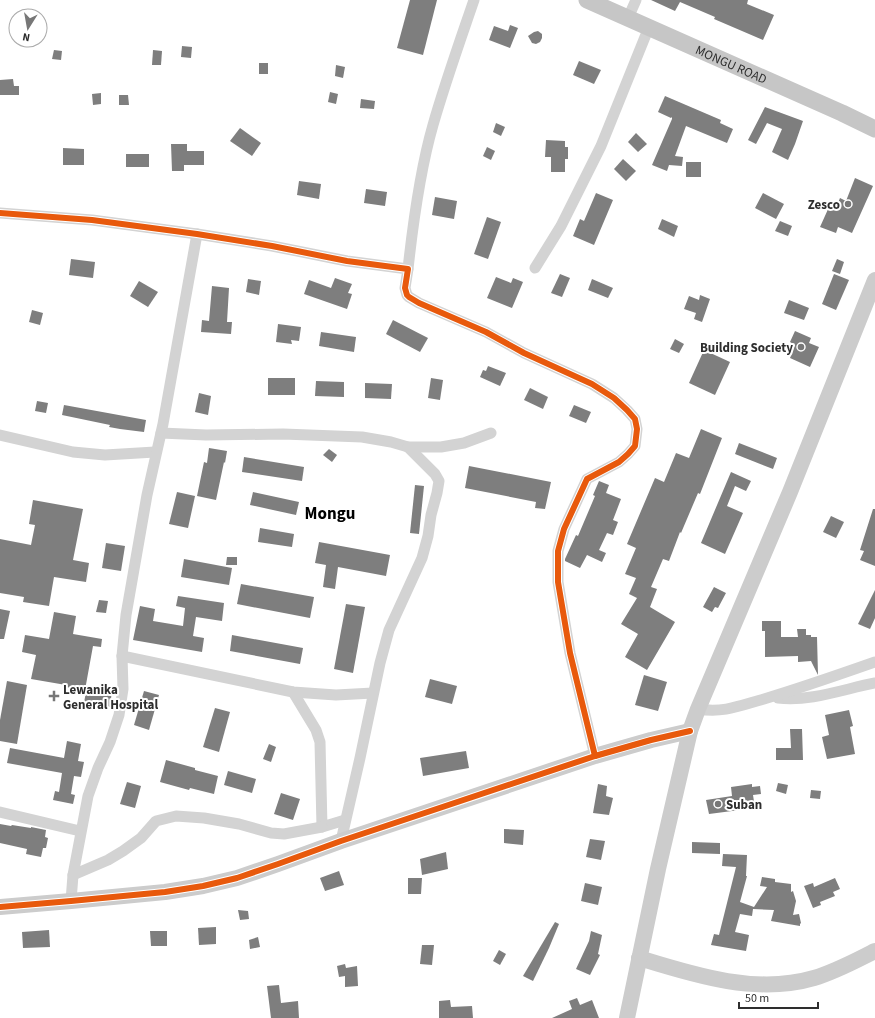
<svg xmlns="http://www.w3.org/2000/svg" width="875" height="1018" viewBox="0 0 875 1018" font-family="'Source Sans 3',sans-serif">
  <rect width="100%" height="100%" fill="#fff"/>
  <g fill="#7e7e7e">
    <path d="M410 0H437L423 55 397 48Z"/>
    <path d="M651 0H748L747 4 774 15 763 40 714 19 715 17 680 2 675 11Z"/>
    <path d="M510 25 518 28 510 48 489 40 494 26 508 31Z"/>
    <path d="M538 31 542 34V38L540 42 536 44 532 43 528 36 534 32Z"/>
    <path d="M182 46 192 47 191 58 181 57Z"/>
    <path d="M54 50 62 51 61 60 52 59Z"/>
    <path d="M153 50 162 51 161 65H152Z"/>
    <path d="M579 61 601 70 594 84 573 75Z"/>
    <rect x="259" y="63" width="9" height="11"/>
    <path d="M336 65 345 67 343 78 335 76Z"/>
    <path d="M13 79 14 86H19V95H0V80Z"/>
    <path d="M330 92 338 94 336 104 328 102Z"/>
    <path d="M101 93V104L93 105 92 94Z"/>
    <path d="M119 95H128L129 105H119Z"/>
    <path d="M665 96 721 120 720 123 733 129 727 143 686 126 675 156 683 157 682 166 669 165 667 171 652 165 672 119V117L671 118 658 112Z"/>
    <path d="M361 99 375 101 374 109 360 108Z"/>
    <path d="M765 107 803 121 795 144 788 160 772 152 782 129 767 123 756 144 748 140Z"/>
    <path d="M496 123 505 127 501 136 493 132Z"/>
    <path d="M240 128 261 143 252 156 230 141Z"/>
    <path d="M636 133 647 144 638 152 628 142Z"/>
    <path d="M546 140 565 141V147H568V159H565V172H551V157H545Z"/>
    <path d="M171 144H187V151H204V165H184V171H172Z"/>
    <path d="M487 147 495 151 491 160 483 156Z"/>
    <path d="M63 148 84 149V165H63Z"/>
    <rect x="126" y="154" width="23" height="13"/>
    <path d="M623 159 636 171 626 181 614 169Z"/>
    <rect x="686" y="162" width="15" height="15"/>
    <path d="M855 178 873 186 852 233 838 227 836 233 820 227 829 207 835 210 840 198 846 201Z"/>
    <path d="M299 181 321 184 319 199 297 195Z"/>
    <path d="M366 189 387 192 385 206 364 203Z"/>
    <path d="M596 193 613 200 594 245 573 236 580 219 584 221Z"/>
    <path d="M763 193 784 204 776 219 755 208Z"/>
    <path d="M435 197 457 201 454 219 432 215Z"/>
    <path d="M487 217 501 222 488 259 474 254Z"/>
    <path d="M662 219 678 226 674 237 658 229Z"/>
    <path d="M780 221 792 226 788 236 775 231Z"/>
    <path d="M71 259 95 262 93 278 69 275Z"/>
    <path d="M837 259 844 262 840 274 832 271Z"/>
    <path d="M560 274 570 278 562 297 551 293Z"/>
    <path d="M834 274 849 280 836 310 822 304Z"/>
    <path d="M496 277 511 283 513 278 523 282 512 308 487 298Z"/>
    <path d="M335 278 352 284 348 293 352 294 347 309 304 294 309 280 331 288Z"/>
    <path d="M248 279 261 281 259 295 246 292Z"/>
    <path d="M592 279 613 288 608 298 588 290Z"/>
    <path d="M139 281 158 292 148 307 130 296Z"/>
    <path d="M212 286 229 288 227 322H232L231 334 201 332 202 320 209 321Z"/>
    <path d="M700 295 710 299 702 322 694 319 696 313 684 309 689 296 699 300Z"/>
    <path d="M789 300 809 308 804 320 784 313Z"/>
    <path d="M32 310 43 313 40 325 29 322Z"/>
    <path d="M393 320 428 338 420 352 386 334Z"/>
    <path d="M278 324 301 327 299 341 291 340 292 344 276 342Z"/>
    <path d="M795 331 811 338 809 343 819 347 810 367 790 358 795 345 790 342Z"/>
    <path d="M321 332 356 337 354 352 319 346Z"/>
    <path d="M675 339 684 344 679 353 670 349Z"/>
    <path d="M704 350 730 362 715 395 689 383Z"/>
    <path d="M488 366 506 373 500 386 480 377 483 370 486 371Z"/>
    <rect x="268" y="378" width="27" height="17"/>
    <path d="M431 378 443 380 440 400 428 398Z"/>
    <path d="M316 381 344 382V397L315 396Z"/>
    <path d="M365 383 392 384 391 399 365 398Z"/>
    <path d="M530 388 548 397 543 409 524 400Z"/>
    <path d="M199 393 211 396 208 415 195 412Z"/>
    <path d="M37 401 48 403 46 413 35 411Z"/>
    <path d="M64 405 146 420 144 432 120 429 109 427 110 425 62 415Z"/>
    <path d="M574 405 591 412 586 423 569 416Z"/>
    <path d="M701 429 722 438 700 494 698 493 681 533 680 532 669 561 663 559 651 587 657 589 650 607 675 622 647 670 625 657 638 634 621 624 637 598 629 594 636 578 625 574 636 548 627 544 655 478 664 482 676 453 689 458Z"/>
    <path d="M739 443 777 458 773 469 735 454Z"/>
    <path d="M209 448 227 451 225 463 224 462 216 500 197 496 204 462 207 463Z"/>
    <path d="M329 449 337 455 332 462 323 455Z"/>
    <path d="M244 457 304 467 302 481 242 472Z"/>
    <path d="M469 466 551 482 545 509 535 508 536 502 465 488Z"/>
    <path d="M731 472 751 481 746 491 735 486 727 506 743 513 725 554 701 543Z"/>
    <path d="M599 481 609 485 606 493 621 499 613 520 618 522 613 535 607 533 599 550 606 553 602 562 587 555 580 568 565 561V559L576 535 578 536 595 496 593 495Z"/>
    <path d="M415 485 424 486 419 534 410 533Z"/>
    <path d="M177 492 195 496 188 528 169 524Z"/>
    <path d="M253 492 299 502 296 515 250 505Z"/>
    <path d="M33 500 83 509 73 560 89 563 86 582 54 577 49 606 23 602 24 597 0 593V539L31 545 35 525 29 524Z"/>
    <path d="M873 509H875V566L860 560 864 551 860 550Z"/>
    <path d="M831 516 844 522 836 538 823 532Z"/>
    <path d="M260 528 294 534 292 547 258 542Z"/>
    <path d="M319 542 390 555 386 576 338 567 335 589 323 587 326 565 315 563Z"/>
    <path d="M106 543 125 546 121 571 102 568Z"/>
    <path d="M227 557H237V565H226Z"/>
    <path d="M184 559 232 568 229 585 181 577Z"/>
    <path d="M241 584 314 597 310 618 237 604Z"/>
    <path d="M714 587 726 593 718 608 715 607 712 612 703 607Z"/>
    <path d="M875 590V618L870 629 858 624Z"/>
    <path d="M178 596 224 603 222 621 196 617 193 636 204 638 202 652 133 640 140 606 155 609 153 621 183 626 185 608 176 606Z"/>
    <path d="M99 600 108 601 106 613 96 612Z"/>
    <path d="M346 604 365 607 353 673 334 669Z"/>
    <path d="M0 609 10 611 4 639H0Z"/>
    <path d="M54 612 76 616 73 634 102 639 101 647 93 646 85 690 65 687 66 685 31 679 36 655 22 652 25 635 49 639Z"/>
    <path d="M762 621H781V637H798L797 629H806V635H811V637H817L818 675 811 661 798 662V656L765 657V631H762Z"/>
    <path d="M232 635 303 648 300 664 230 651Z"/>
    <path d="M644 675 667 682 658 711 635 705Z"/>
    <path d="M430 679 457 686 452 704 425 697Z"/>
    <path d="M7 681 27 685 17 744 0 741V720Z"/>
    <path d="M87 686 112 690 110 707 84 703Z"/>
    <path d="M144 691 159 695 149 730 134 725Z"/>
    <path d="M215 708 230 712 219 752 203 747Z"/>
    <path d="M849 710 853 726 850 727 855 754 827 759 822 737 829 735 825 715Z"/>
    <path d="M790 729H802L803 760H776V748H791Z"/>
    <path d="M67 741 81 744 78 761 84 762 81 777 74 776 71 794 75 795 73 804 53 800 55 791 59 792 62 773 7 763 10 748 64 758Z"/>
    <path d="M269 744 276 747 271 762 263 759Z"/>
    <path d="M466 751 469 768 423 776 420 758Z"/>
    <path d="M166 760 195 768V770L218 776 214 794 190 788 189 790 160 782Z"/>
    <path d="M228 771 256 779 252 793 224 785Z"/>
    <path d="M127 782 141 786 135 808 120 804Z"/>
    <path d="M778 783 788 785 786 794 776 791Z"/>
    <path d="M598 784 607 786 606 796 613 798 609 815 593 813Z"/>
    <path d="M752 784V787L760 786 761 794 753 795 755 808 709 814 706 800 732 796 731 787Z"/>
    <path d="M811 790 821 791 820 799 810 798Z"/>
    <path d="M281 793 300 799 293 820 274 814Z"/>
    <path d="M0 824 11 826 12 825 31 828V827L46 830 45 837 48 838 46 848H43L41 857 26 854 27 849 0 843Z"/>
    <path d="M504 829 524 830 523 845 504 843Z"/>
    <path d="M590 839 605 841 601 860 586 857Z"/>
    <path d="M692 842 720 843V854L692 853Z"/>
    <path d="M446 852 448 869 422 875 420 859Z"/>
    <path d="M723 854 747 855 746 876H747L740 902 754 907 767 887 760 886 762 877 775 879V882L791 884V892L793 891 796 901 793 915 799 914 801 923 800 924V926L771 921 774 910 753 909 752 916 740 914 735 932 749 935 746 951 711 945 714 934 719 935 736 867 722 866Z"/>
    <path d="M339 871 344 885 325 891 320 878Z"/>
    <path d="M408 878H422L421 894H408Z"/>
    <path d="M835 878 840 889 833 892 835 896 820 902 821 905 813 908 804 886 813 883 814 887Z"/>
    <path d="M585 883 602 887 598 905 581 901Z"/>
    <path d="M238 910 248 911 249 919 240 920Z"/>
    <path d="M555 922 559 924 549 948 533 981 523 976Z"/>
    <path d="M216 927V944L199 945 198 928Z"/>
    <path d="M49 930 50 947 23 948 22 932Z"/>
    <path d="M150 931H167V946H151Z"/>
    <path d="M591 931 602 935 598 954 600 955 590 975 576 969 589 941Z"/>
    <path d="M258 937 260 947 250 949 249 940Z"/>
    <path d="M422 945H434L432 965 420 964Z"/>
    <path d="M499 950 506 954 500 965 493 961Z"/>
    <path d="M345 964 346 968 357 966 358 986 345 987V976L339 977 337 966Z"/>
    <path d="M279 985 281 1003 298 1001 299 1018H271L267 986Z"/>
    <path d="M577 998 580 1005 592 1000 599 1018H552L572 1009 569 1001Z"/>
    <path d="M450 1000 451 1007 472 1006 473 1018H439V1001Z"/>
  </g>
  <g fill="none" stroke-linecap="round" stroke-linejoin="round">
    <g stroke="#d3d3d3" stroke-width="11">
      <path d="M628 18 636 0"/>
      <path d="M0 213 92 220 197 234 272 246 347 261 408 269 405 288 407 295 409 297 419 303 486 332 524 353 592 384 614 398 627 410 635 419 637 429 635 446 628 454 619 462 587 479 564 529 558 551V582L570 653 595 756"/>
      <path d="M535 268 561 226 601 146 649 27"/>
      <path d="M408 269C413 223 420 170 433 125 445 83 460 41 474 0"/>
      <path d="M161 433 206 435 283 434 362 437 391 442 408 447H441L464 443 491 433"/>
      <path d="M0 435 73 452 105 455 155 452"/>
      <path d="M122 656 293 692 336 695 373 693"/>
      <path d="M293 692 316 730 320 742 322 827 345 820"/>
      <path d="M778 698C810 702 844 689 875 683"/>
      <path d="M698 709C724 713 739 706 764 699 801 688 838 675 875 662"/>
      <path d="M0 812 80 831"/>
      <path d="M341 841 360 758 380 663 389 630 422 558 428 536 431 515 437 493 439 481 435 474 408 447"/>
      <path d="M73 875 108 860 123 851 141 838 156 821 176 816 204 818 239 824 271 833 284 834 322 827"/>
      <path d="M71 901 73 875 88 796 98 768 110 742 119 715 123 689 122 656 126 615 147 495 163 424 197 234"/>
    </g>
    <g stroke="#ccc" stroke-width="16">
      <path d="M0 907 71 901 165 892 203 886 237 878 278 864 341 841 595 756 651 740 690 731"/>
      <path d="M639 958C694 975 756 995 814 978 835 972 855 961 875 951"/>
      <path d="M627 1018 658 869 690 731 698 709 790 492 875 280"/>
    </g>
    <path stroke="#c6c6c6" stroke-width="17" id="s1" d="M587 0 842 113 875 129"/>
    <g stroke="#fff" stroke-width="8">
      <g id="cycleway">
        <path d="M0 213 92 220 197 234 272 246 347 261 408 269 405 288 407 295 409 297 419 303 486 332 524 353 592 384 614 398 627 410 635 419 637 429 635 446 628 454 619 462 587 479 564 529 558 551V582L570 653 595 756"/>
        <path d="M0 907 71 901 165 892 203 886 237 878 278 864 341 841 595 756 651 740 690 731"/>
      </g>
    </g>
    <use href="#cycleway" stroke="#e8590c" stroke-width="6"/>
  </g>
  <g fill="#777" stroke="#fff" stroke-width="1.5">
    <circle cx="848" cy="204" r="4"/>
    <circle cx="801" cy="347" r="4"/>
    <path d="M52 690h4v4h4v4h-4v4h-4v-4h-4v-4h4z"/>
    <circle cx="718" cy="804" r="4"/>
  </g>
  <g text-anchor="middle" stroke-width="4" stroke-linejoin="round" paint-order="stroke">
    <g font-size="13" fill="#2e2e2e" stroke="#fff">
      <text dy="5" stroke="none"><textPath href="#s1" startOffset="158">MONGU ROAD</textPath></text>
    </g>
    <g font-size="13" font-weight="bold" fill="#2e2e2e" stroke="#fff" text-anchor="end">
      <text x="840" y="209">Zesco</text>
      <text x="793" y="352">Building Society</text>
      <text x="63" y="694" text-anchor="start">Lewanika<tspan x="63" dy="15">General Hospital</tspan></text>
      <text x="726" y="809" text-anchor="start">Suban</text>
    </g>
    <g font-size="17" font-weight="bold" fill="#000" stroke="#fff">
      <text x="330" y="519">Mongu</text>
    </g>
  </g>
  <g transform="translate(28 28) rotate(191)"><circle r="19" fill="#ffffff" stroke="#ababab"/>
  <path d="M0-3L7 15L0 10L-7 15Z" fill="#777777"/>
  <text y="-6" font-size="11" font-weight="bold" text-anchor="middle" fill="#2e2e2e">N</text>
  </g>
  <path d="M739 1002v6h79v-6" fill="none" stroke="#2e2e2e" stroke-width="2"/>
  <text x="745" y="1002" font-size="12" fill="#2e2e2e" stroke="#ffffff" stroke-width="3" paint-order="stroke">50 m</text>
</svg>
